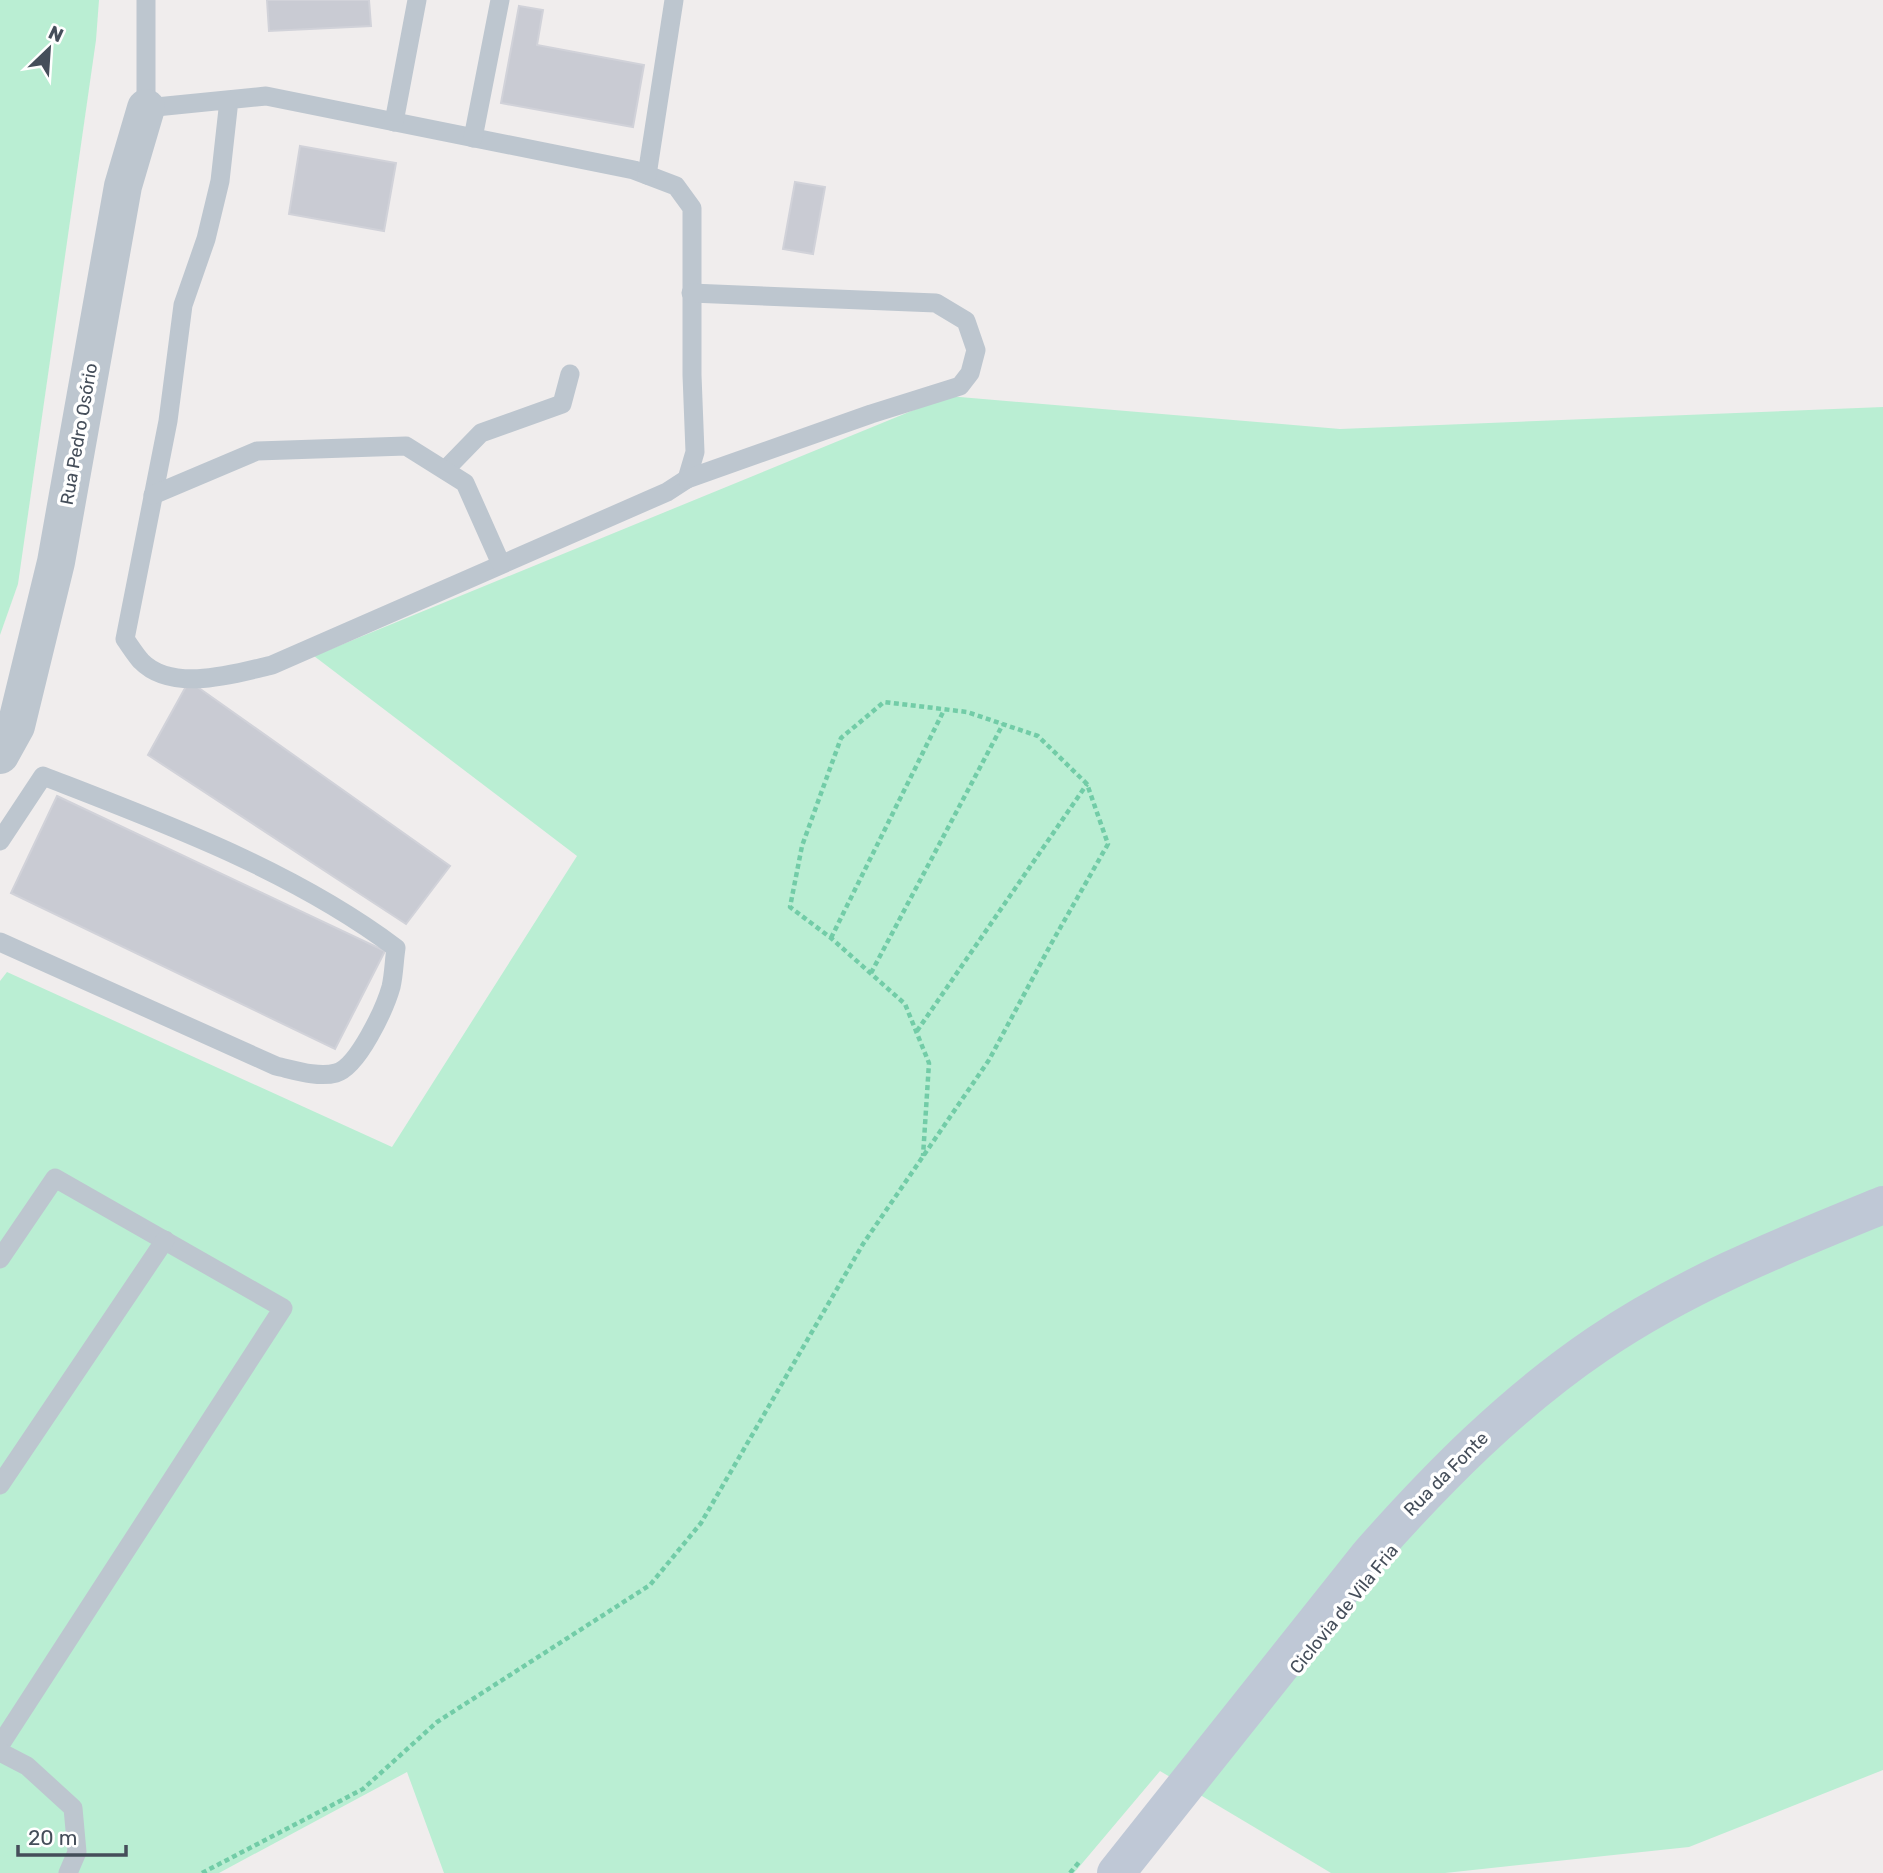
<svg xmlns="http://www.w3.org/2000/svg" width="1883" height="1873" viewBox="0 0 1883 1873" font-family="Rubik,sans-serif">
  <rect width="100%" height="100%" fill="#f0eded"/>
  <g fill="#baeed3">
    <path d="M0 0H99L96 40 18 584 0 635Z"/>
    <path d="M948 396 1340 429 1883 407V1770L1689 1847 1445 1873H1331L1160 1771 1074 1873H444L407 1772 219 1873H0V981L7 972 392 1147 577 856 314 656Z"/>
  </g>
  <g fill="#c9cbd3" stroke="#d1d2d9" stroke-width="2">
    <path d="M267 0H369L371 26 269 31Z"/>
    <path d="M519 6 543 10 537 45 644 65 633 127 501 103Z"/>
    <path d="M300 146 396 163 384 231 289 214Z"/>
    <path d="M795 182 825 187 813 254 783 249Z"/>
    <path d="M189 681 450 866 406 924 148 755Z"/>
    <path d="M57 796 385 951 335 1049 11 893Z"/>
  </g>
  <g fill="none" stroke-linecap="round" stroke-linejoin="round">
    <g stroke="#72cca7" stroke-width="4.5" stroke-dasharray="5 3.5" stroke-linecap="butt">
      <path d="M831 938 944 710"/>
      <path d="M871 973 1003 724"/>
      <path d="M917 1031 1087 784"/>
      <path d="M202 1873 363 1789 437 1722 650 1585 701 1523 863 1244 989 1060 1051 944 1108 844 1087 784 1038 736 967 712 884 702 841 738 802 846 790 907 831 938 905 1004 929 1063 923 1156"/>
      <path d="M1070 1873 1080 1861"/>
    </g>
    <g stroke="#bdc6cf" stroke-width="19">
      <path d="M146 0V108L266 96 634 170 676 186 692 208V375L695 452 687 479 667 492 272 665C234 674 172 693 141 661 135 654 130 646 125 639L168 421 183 305 206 239 220 181 229 100"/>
      <path d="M394 122 417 0"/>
      <path d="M473 138 500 0"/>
      <path d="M647 175 674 0"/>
      <path d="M445 470 481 433 562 404 570 374"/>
      <path d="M687 479 871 414 960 386 970 373 976 350 966 321 936 303 691 293"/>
      <path d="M153 495 257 451 406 446 465 483 501 564"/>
      <path d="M0 841 43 776C164 823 292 870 396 948 394 961 394 974 391 987 385 1008 358 1067 336 1073 318 1078 294 1070 276 1066L0 942"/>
      <path d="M0 1259 55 1178 283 1308 0 1745"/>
      <path d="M0 1485 165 1240"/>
      <path d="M0 1752 27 1766 73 1808 77 1852 68 1873"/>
    </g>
    <path stroke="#bdc6cf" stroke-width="38" d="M0 755 16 726 56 562 123 186 146 108"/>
    <path stroke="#bfc8d6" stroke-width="38" d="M1116 1873 1369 1555C1438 1477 1511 1403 1598 1344 1686 1284 1785 1245 1883 1205"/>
  </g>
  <g text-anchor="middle" stroke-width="7" stroke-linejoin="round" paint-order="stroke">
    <g font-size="18" fill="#454e5a" stroke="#fff">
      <text transform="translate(79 434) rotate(-80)" y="6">Rua Pedro Osório</text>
      <text transform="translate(1446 1474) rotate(-45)" y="6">Rua da Fonte</text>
      <text transform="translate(1344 1609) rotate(-51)" y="6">Ciclovia de Vila Fria</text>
    </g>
  </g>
  <g transform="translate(49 49) rotate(25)" stroke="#ffffff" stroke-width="5" paint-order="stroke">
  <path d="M0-5L12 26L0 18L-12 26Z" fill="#454e5a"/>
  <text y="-10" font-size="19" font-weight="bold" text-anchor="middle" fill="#454e5a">N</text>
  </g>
  <path d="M18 1845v10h108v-10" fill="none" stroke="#454e5a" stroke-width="3.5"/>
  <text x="28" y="1845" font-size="21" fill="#454e5a" stroke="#ffffff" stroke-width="5" paint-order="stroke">20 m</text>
</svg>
